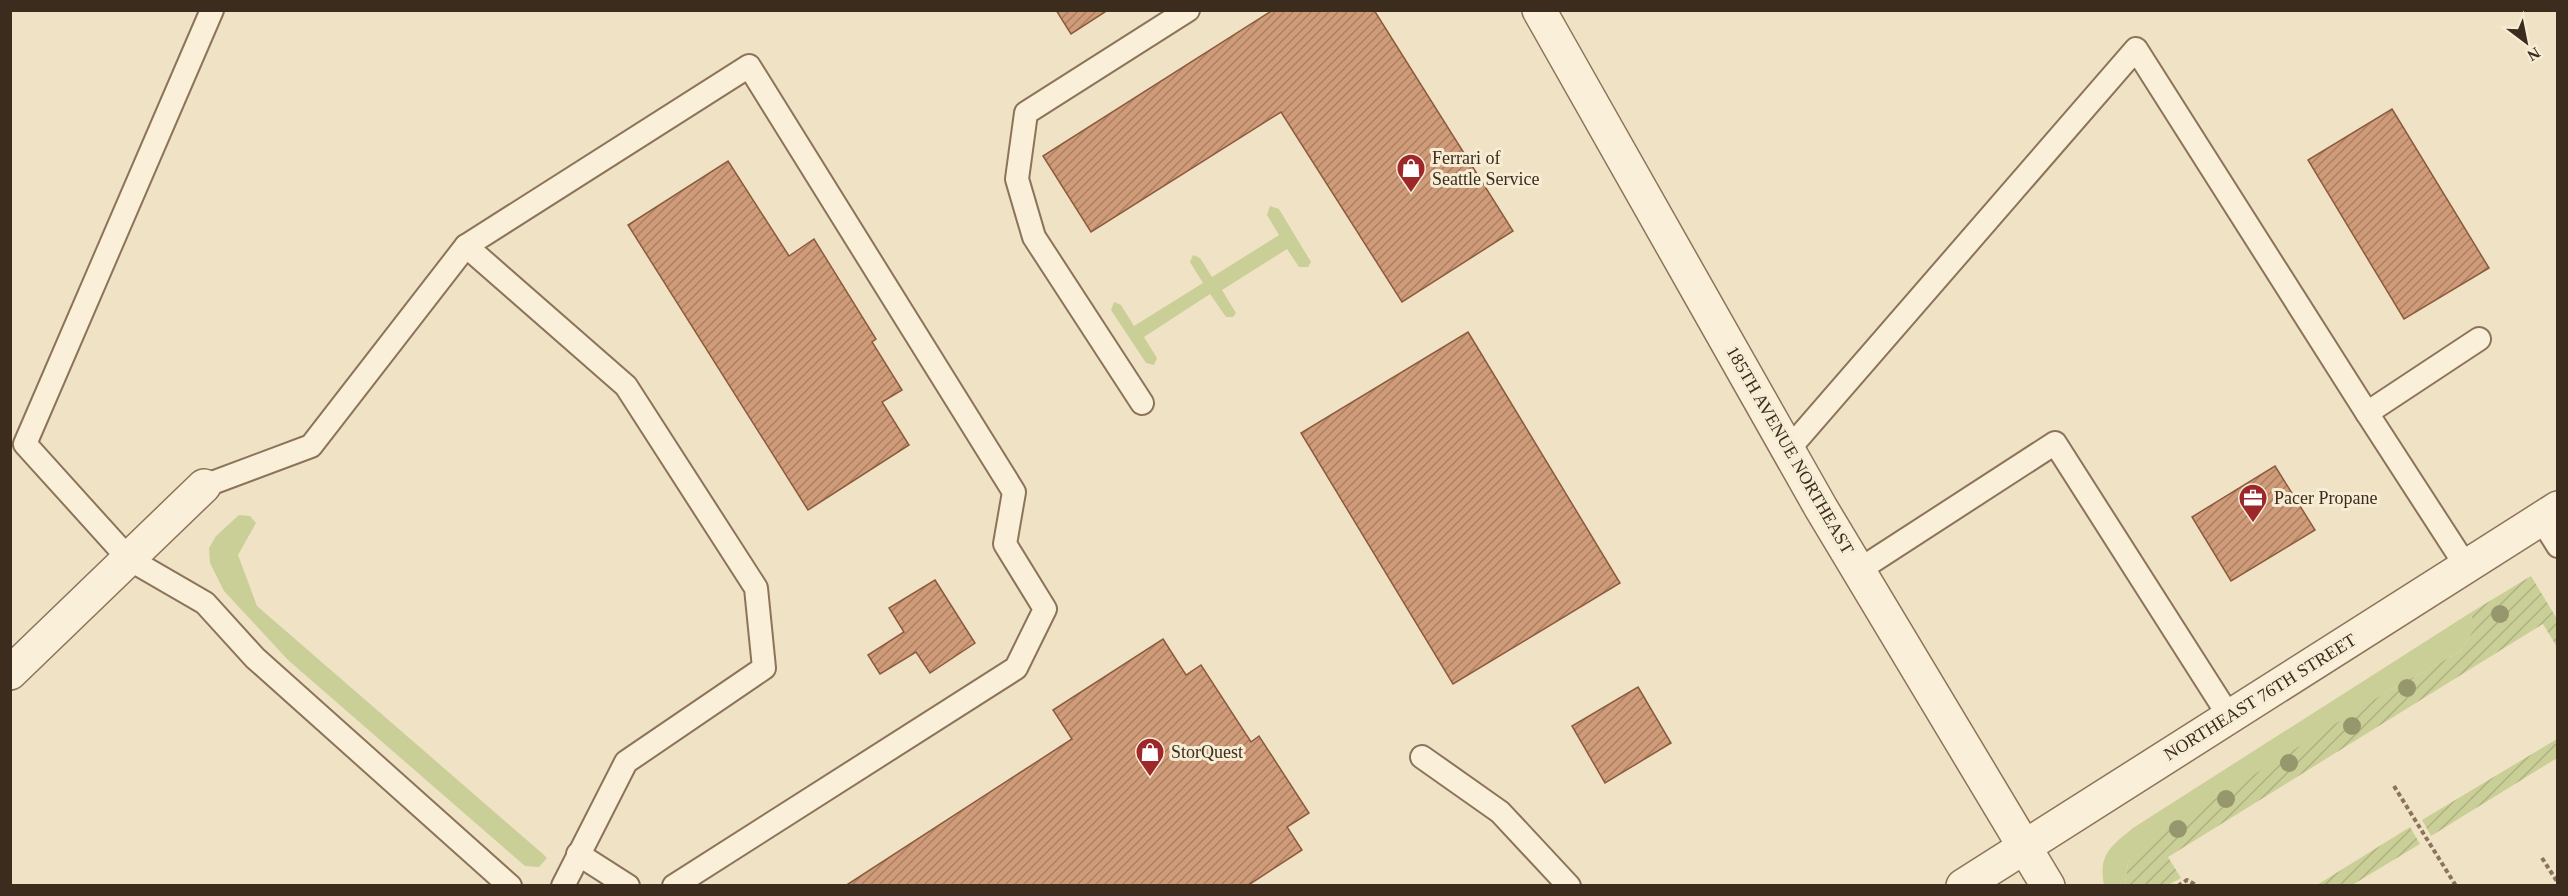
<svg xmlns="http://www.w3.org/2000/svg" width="2568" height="896" viewBox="0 0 2568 896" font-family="'Times New Roman',serif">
  <defs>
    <pattern id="garden-furrows" width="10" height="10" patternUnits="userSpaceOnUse" patternTransform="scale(1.5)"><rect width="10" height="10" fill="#cacf97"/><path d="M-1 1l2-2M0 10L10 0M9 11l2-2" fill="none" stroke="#aeb282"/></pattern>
    <pattern id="building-hatch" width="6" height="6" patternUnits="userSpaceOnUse" patternTransform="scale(1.5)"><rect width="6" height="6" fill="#d09b79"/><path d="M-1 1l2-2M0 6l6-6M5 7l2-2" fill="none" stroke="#aa7f63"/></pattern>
  </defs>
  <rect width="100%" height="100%" fill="#f0e2c4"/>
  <g fill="#cacf97">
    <path d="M1270 206 1279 209 1311 262 1308 267H1299L1287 249 1222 290 1236 313 1233 317H1226L1210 294 1144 337 1157 358 1154 365 1146 363 1111 310 1114 302 1121 305 1134 326 1203 283 1190 262 1193 255 1200 258 1212 277 1279 235 1267 215Z"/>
    <path d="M239 515 250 516 256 523 238 555 257 606 543 854 547 858 539 867 525 866 288 660 224 591 210 563 209 548 216 536Z"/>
    <path d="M2470 613 2475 627 2461 651 2388 691 2128 862 2125 885H2104C2098 855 2111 846 2133 828Z"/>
  </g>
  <g fill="url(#garden-furrows)">
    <path d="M2531 576 2557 619V647L2543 624 2168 857 2181 878 2168 885H2125L2128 862 2160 833 2388 691 2461 651 2475 627 2470 613Z"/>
    <path d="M2557 739V758L2431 836 2422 820Z"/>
    <path d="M2410 827 2420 844 2352 885H2317Z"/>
  </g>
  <g fill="url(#building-hatch)" stroke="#8c5b3e" stroke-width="1.5">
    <path d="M1056 10H1108L1071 34Z"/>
    <path d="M1273 10H1374L1513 231 1402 302 1281 112 1091 232 1043 156Z"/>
    <path d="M2392 109 2489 268 2404 319 2308 160Z"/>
    <path d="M728 161 789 256 814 239 876 339 872 342 902 390 882 402 909 445 808 510 628 225Z"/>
    <path d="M1468 332 1620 583 1453 684 1301 433Z"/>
    <path d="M2275 466 2315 530 2231 581 2192 517Z"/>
    <path d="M935 580 975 643 930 673 916 652 880 674 868 655 904 632 889 608Z"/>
    <path d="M1163 639 1186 675 1201 665 1251 742 1259 736 1309 813 1287 827 1302 850 1247 886H845L1072 739 1053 710Z"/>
    <path d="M1638 687 1671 743 1605 783 1572 726Z"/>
  </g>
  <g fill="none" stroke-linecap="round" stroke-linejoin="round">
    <g stroke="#8c735a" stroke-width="26">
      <g id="service">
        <path d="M212 10 25 444 129 559 205 603 255 658 510 886"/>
        <path d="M466 246 626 386 756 588 764 668 626 762 563 886"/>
        <path d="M1142 403 1034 237 1017 179 1026 113 1188 10"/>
        <path d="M1788 450 2136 49 2367 413"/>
        <path d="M204 486 311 446 466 246 749 66 1014 492 1005 544 1045 609 1016 668 674 886"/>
        <path d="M2541 519 2558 546"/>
        <path d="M2466 566 2367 413 2479 339"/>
        <path d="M1859 570 2055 443 2229 716"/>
        <path d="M1422 757 1500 812 1569 886"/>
        <path d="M578 854 628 886"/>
      </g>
    </g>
    <g stroke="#8c735a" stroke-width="36">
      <g id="minor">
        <path d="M10 673 204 486"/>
        <path d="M1963 886 2558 508"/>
      </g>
    </g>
    <g stroke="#8c735a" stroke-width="36">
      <path id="tertiary" d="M1539 10 1821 508 2048 886"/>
    </g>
    <g stroke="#8c735a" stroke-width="4" stroke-dasharray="4.5 3" stroke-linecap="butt">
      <path d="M2394 786 2456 886"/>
      <path d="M2542 858 2558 883"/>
      <path d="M2178 886 2187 880 2198 886"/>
    </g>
    <use href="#service" stroke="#faefd8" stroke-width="22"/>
    <use href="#minor" stroke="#faefd8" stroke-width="33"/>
    <use href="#tertiary" stroke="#faefd8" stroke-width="33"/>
  </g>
  <g fill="#96976c">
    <circle cx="2500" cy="614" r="9"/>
    <circle cx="2407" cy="688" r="9"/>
    <circle cx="2352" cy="726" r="9"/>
    <circle cx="2289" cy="763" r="9"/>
    <circle cx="2226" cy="799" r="9"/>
    <circle cx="2178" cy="829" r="9"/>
  </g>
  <defs>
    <g id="shop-pin" transform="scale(1.5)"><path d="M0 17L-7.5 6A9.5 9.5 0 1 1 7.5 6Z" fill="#9e272a" stroke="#f7ecd4"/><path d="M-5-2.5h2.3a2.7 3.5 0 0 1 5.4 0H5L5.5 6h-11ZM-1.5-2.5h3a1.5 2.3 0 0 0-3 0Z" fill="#fff"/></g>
    <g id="office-pin" transform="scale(1.5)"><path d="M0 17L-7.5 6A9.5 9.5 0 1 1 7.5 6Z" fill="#9e272a" stroke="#f7ecd4"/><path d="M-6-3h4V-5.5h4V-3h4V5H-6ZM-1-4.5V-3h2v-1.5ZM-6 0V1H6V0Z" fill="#fff"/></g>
  </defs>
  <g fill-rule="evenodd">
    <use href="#shop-pin" x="1411" y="168"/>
    <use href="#office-pin" x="2253" y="498"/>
    <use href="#shop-pin" x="1150" y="752"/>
  </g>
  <g text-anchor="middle" stroke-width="6" stroke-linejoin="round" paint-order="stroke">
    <g font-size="18" fill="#3b2c1e" stroke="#f7ecd4" text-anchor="start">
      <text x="1432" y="164">Ferrari of<tspan x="1432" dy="21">Seattle Service</tspan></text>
      <text x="2274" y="504">Pacer Propane</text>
      <text x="1171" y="758">StorQuest</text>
    </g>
    <g font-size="18" fill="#3b2c1e" stroke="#f7ecd4">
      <text transform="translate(1790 450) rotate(60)" y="6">185TH AVENUE NORTHEAST</text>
      <text transform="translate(2260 697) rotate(-32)" y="6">NORTHEAST 76TH STREET</text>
    </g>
  </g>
  <rect width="2568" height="896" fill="none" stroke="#3b2c1e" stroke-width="24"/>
  <g transform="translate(2526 42) rotate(148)" stroke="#f7ecd4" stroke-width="4.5" paint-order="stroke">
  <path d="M0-4.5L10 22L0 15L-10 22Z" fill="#3b2c1e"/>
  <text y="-9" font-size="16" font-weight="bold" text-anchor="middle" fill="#3b2c1e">N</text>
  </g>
</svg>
